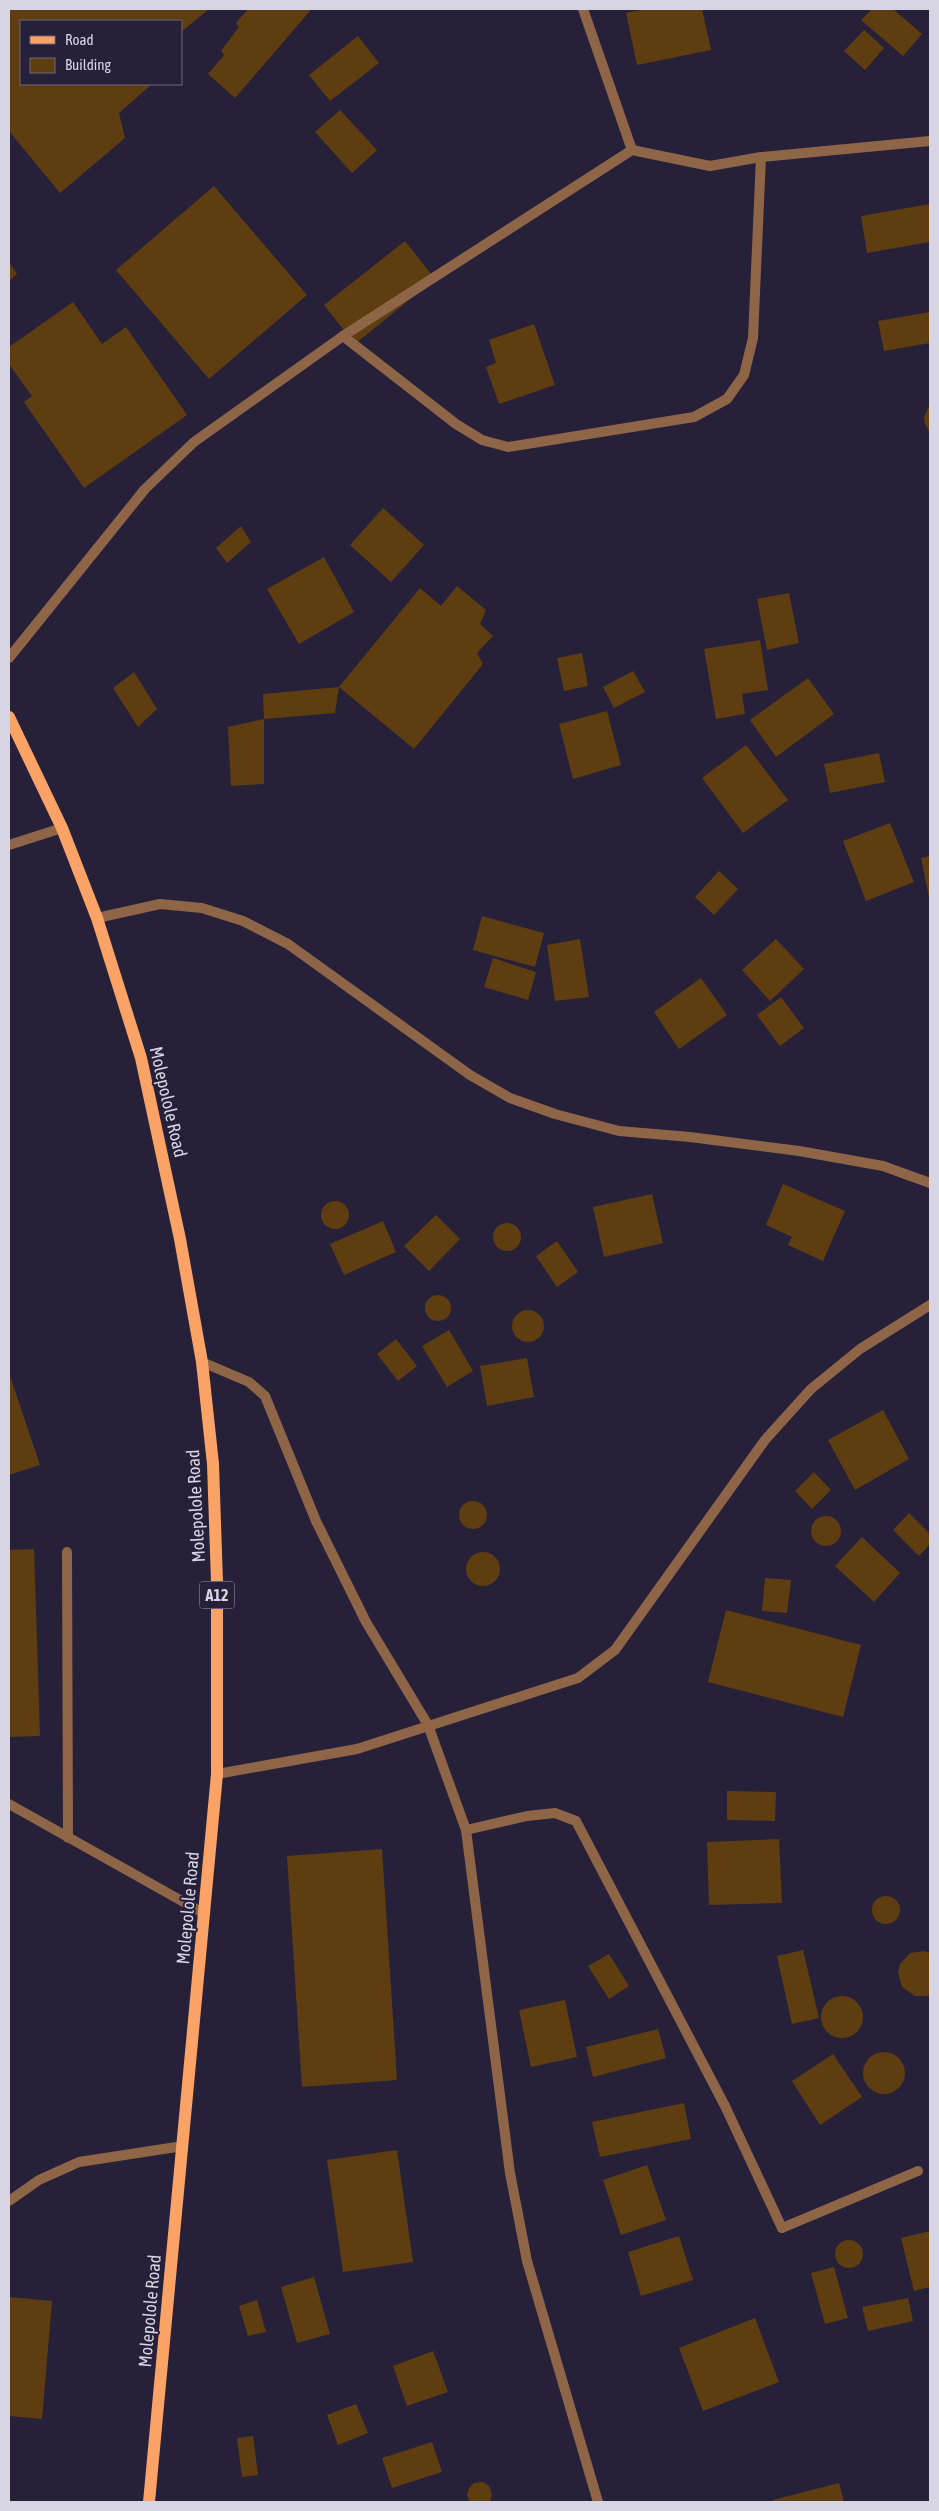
<svg xmlns="http://www.w3.org/2000/svg" width="939" height="2511" viewBox="0 0 939 2511" font-family="'Asap Condensed',sans-serif">
  <rect width="100%" height="100%" fill="#272039"/>
  <g fill="#5e3d10">
    <path d="M9 9H209L181 32V21H21V84H152L119 113 125 138 60 193 9 131Z"/>
    <path d="M248 9H308L310 11 235 98 208 74 224 55 221 51 239 27 236 23Z"/>
    <path d="M646 9H702L711 50 637 65 626 13Z"/>
    <path d="M872 9H893L922 34 903 56 861 20Z"/>
    <path d="M864 30 884 48 865 70 844 51Z"/>
    <path d="M358 36 379 63 330 101 309 75Z"/>
    <path d="M340 110 377 150 352 173 315 132Z"/>
    <path d="M214 186 307 295 209 379 116 270Z"/>
    <path d="M930 204V242L867 253 861 216Z"/>
    <path d="M405 241 435 279 355 344 324 305Z"/>
    <path d="M9 262 17 274 9 281Z"/>
    <path d="M73 302 102 344 126 327 187 415 84 488 24 402 32 396 9 364V347Z"/>
    <path d="M930 312V343L884 351 878 321Z"/>
    <path d="M534 324 555 385 499 404 486 367 496 363 489 340Z"/>
    <path d="M930 404V433L925 424 924 417Z"/>
    <path d="M383 508 424 545 391 582 350 545Z"/>
    <path d="M241 526 251 542 227 563 216 548Z"/>
    <path d="M324 557 354 612 299 644 267 589Z"/>
    <path d="M457 586 486 610 480 624 493 636 477 653 483 664 414 749 339 687 335 713 264 719 263 694 339 687 420 588 441 606Z"/>
    <path d="M789 593 799 643 767 650 757 599Z"/>
    <path d="M760 640 768 690 742 694 745 714 716 719 704 649Z"/>
    <path d="M582 653 588 686 564 691 557 658Z"/>
    <path d="M633 671 645 692 614 708 603 687Z"/>
    <path d="M134 672 157 709 138 727 113 688Z"/>
    <path d="M808 678 834 714 776 757 750 720Z"/>
    <path d="M607 711 621 765 573 779 559 724Z"/>
    <path d="M264 719V784L231 786 228 727Z"/>
    <path d="M746 745 788 800 743 833 702 778Z"/>
    <path d="M879 753 885 782 830 793 824 764Z"/>
    <path d="M890 823 914 882 866 901 843 841Z"/>
    <path d="M930 856V897H929L921 858Z"/>
    <path d="M719 871 738 889 714 915 695 897Z"/>
    <path d="M482 916 544 933 535 967 473 950Z"/>
    <path d="M580 939 589 997 555 1001 547 945Z"/>
    <path d="M776 939 804 969 770 1001 742 970Z"/>
    <path d="M493 958 536 972 528 1000 484 987Z"/>
    <path d="M701 978 727 1015 679 1049 654 1012Z"/>
    <path d="M781 997 804 1028 780 1046 757 1015Z"/>
    <path d="M783 1184 845 1211 823 1261 788 1245 792 1237 766 1225Z"/>
    <path d="M652 1194 663 1243 604 1257 593 1207Z"/>
    <circle cx="335" cy="1215" r="14"/>
    <path d="M436 1215 460 1239 429 1271 404 1246Z"/>
    <path d="M383 1221 396 1252 344 1275 330 1244Z"/>
    <circle cx="507" cy="1237" r="14"/>
    <path d="M557 1241 578 1272 557 1287 536 1256Z"/>
    <circle cx="438" cy="1308" r="13"/>
    <circle cx="528" cy="1326" r="16"/>
    <path d="M449 1330 473 1371 447 1387 422 1346Z"/>
    <path d="M396 1339 417 1366 398 1381 377 1354Z"/>
    <path d="M527 1358 534 1397 487 1406 480 1366Z"/>
    <path d="M9 1373 40 1465 9 1475Z"/>
    <path d="M883 1410 909 1459 855 1490 828 1440Z"/>
    <path d="M814 1472 831 1490 812 1509 795 1491Z"/>
    <circle cx="473" cy="1515" r="14"/>
    <path d="M909 1513 930 1534V1544L919 1556 893 1530Z"/>
    <circle cx="826" cy="1531" r="15"/>
    <path d="M862 1537 900 1573 874 1602 835 1566Z"/>
    <path d="M34 1549 40 1736 9 1737V1550Z"/>
    <circle cx="483" cy="1569" r="17"/>
    <path d="M765 1578 791 1580 787 1613 762 1611Z"/>
    <path d="M726 1610 861 1645 843 1717 708 1682Z"/>
    <path d="M727 1791 776 1792 775 1821 727 1820Z"/>
    <path d="M779 1839 782 1903 709 1905 707 1842Z"/>
    <path d="M382 1849 397 2080 302 2087 287 1856Z"/>
    <circle cx="886" cy="1910" r="14"/>
    <path d="M803 1950 819 2018 792 2024 777 1956Z"/>
    <path d="M924 1951 930 1953V1996H915L902 1987 898 1972 900 1964 910 1953Z"/>
    <path d="M609 1954 629 1986 609 1999 588 1966Z"/>
    <circle cx="842" cy="2017" r="21"/>
    <path d="M565 2000 577 2057 531 2067 519 2010Z"/>
    <path d="M658 2029 666 2058 593 2077 586 2047Z"/>
    <circle cx="884" cy="2073" r="21"/>
    <path d="M833 2054 862 2097 820 2125 792 2081Z"/>
    <path d="M684 2103 691 2139 600 2157 592 2122Z"/>
    <path d="M397 2150 413 2262 343 2272 327 2160Z"/>
    <path d="M647 2165 666 2220 621 2235 603 2180Z"/>
    <path d="M930 2231V2287L914 2291 901 2238Z"/>
    <path d="M679 2236 693 2280 641 2296 628 2252Z"/>
    <circle cx="849" cy="2254" r="14"/>
    <path d="M834 2267 848 2318 825 2324 811 2273Z"/>
    <path d="M314 2277 330 2334 297 2343 281 2287Z"/>
    <path d="M9 2297 52 2301 42 2419 9 2416Z"/>
    <path d="M908 2298 913 2321 868 2331 862 2307Z"/>
    <path d="M257 2300 266 2332 248 2336 239 2306Z"/>
    <path d="M755 2318 779 2382 703 2411 679 2348Z"/>
    <path d="M433 2351 448 2392 407 2406 393 2366Z"/>
    <path d="M356 2404 368 2433 338 2445 327 2415Z"/>
    <path d="M253 2436 258 2475 242 2477 237 2438Z"/>
    <path d="M432 2442 442 2472 392 2488 382 2458Z"/>
    <path d="M483 2482 489 2486 492 2494 490 2501 470 2502 467 2495 469 2488 474 2483Z"/>
    <path d="M839 2483 844 2502H774L773 2500Z"/>
  </g>
  <g fill="none" stroke-linecap="round" stroke-linejoin="round">
    <g stroke="#8f6548" stroke-width="10">
      <path d="M67 1552 68 1838"/>
      <path d="M9 1804 205 1914"/>
      <path d="M9 2201 39 2180 79 2162 183 2146"/>
      <path d="M782 2228 918 2171"/>
    </g>
    <g stroke="#8f6548" stroke-width="10">
      <path d="M583 9 632 150"/>
      <path d="M343 336 456 424 482 440 508 447 694 417 727 399 744 375 753 338 761 157"/>
      <path d="M9 658 145 489 194 442 343 336 632 150 710 166 761 157 930 141"/>
      <path d="M97 918 160 904 202 908 243 921 288 944 470 1075 510 1098 555 1114 619 1131 690 1137 799 1151 883 1166 930 1183"/>
      <path d="M202 1362 249 1382 265 1396 316 1521 366 1622 428 1725 466 1830 510 2173 527 2261 598 2502"/>
      <path d="M217 1774 357 1749 578 1678 615 1650 765 1440 811 1389 860 1349 930 1305"/>
      <path d="M466 1830 527 1816 555 1813 576 1821 725 2106 782 2228"/>
    </g>
    <path stroke="#8f6548" stroke-width="10" d="M9 845 62 828"/>
    <path stroke="#fba366" stroke-width="12" d="M9 717 62 828 97 918 141 1058 180 1239 202 1362 213 1464 217 1582V1774L149 2502"/>
  </g>
  <g text-anchor="middle" stroke-width="4" stroke-linejoin="round" paint-order="stroke">
    <rect fill="#272039" stroke="#a29eb1" stroke-width="1" x="199.5" y="1581.5" width="35" height="27" rx="4"/>
    <g font-size="16" font-weight="bold" fill="#d7d4e4">
      <text x="217" y="1601">A12</text>
    </g>
    <g font-size="18" fill="#d7d4e4" stroke="#272039">
      <text transform="translate(168 1102) rotate(77)" y="6">Molepolole Road</text>
      <text transform="translate(196 1506) rotate(-93)" y="6">Molepolole Road</text>
      <text transform="translate(188 1908) rotate(-85)" y="6">Molepolole Road</text>
      <text transform="translate(150 2311) rotate(-85)" y="6">Molepolole Road</text>
    </g>
  </g>
  <rect width="939" height="2511" fill="none" stroke="#d7d4e4" stroke-width="20"/>
  <rect x="20" y="20" width="162" height="65" fill="#272039" stroke="#6d687d"/>
  <rect x="30" y="36" width="25" height="8" fill="#fba366" stroke="#6d687d"/>
  <text x="65" y="45" font-size="15" fill="#d7d4e4">Road</text>
  <rect x="30" y="58" width="25" height="15" fill="#5e3d10" stroke="#6d687d"/>
  <text x="65" y="70" font-size="15" fill="#d7d4e4">Building</text>
</svg>
